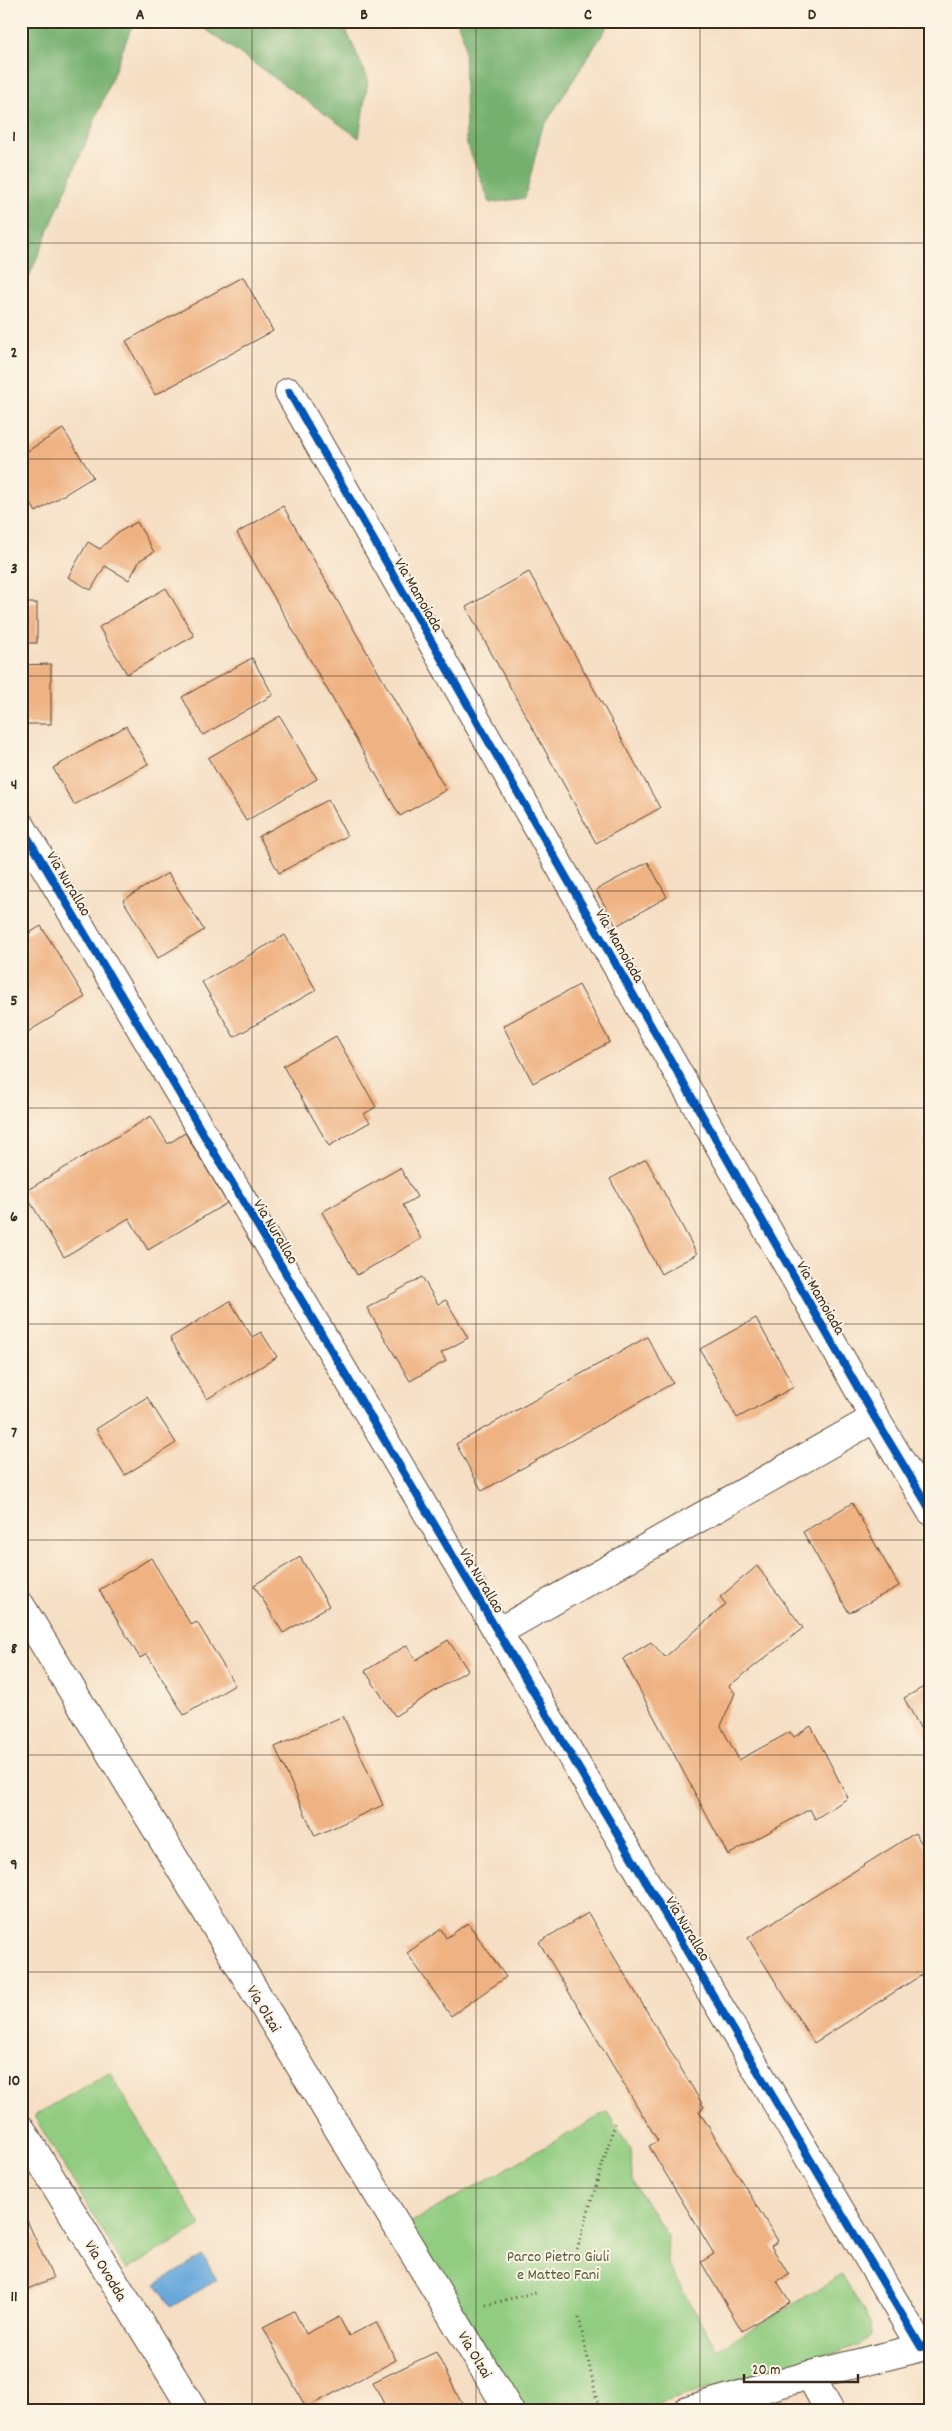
<svg xmlns="http://www.w3.org/2000/svg" width="952" height="2431" viewBox="0 0 952 2431" font-family="Dekko,sans-serif">
  <rect width="100%" height="100%" fill="#fcf5e5"/>
  <filter id="ink" filterUnits="userSpaceOnUse"><feTurbulence type="fractalNoise" baseFrequency=".02" numOctaves="2"/><feDisplacementMap in="SourceGraphic" scale="10" xChannelSelector="R" yChannelSelector="G"/><feConvolveMatrix kernelMatrix="1 2 1 2 8 2 1 2 1" color-interpolation-filters="sRGB"/></filter>
  <filter id="wash" filterUnits="userSpaceOnUse"><feTurbulence type="fractalNoise" baseFrequency=".0096" numOctaves="4" result="noise"/><feDisplacementMap in="SourceGraphic" scale="20" xChannelSelector="R" yChannelSelector="G"/><feGaussianBlur stdDeviation="1.12" result="paint"/><feColorMatrix in="noise" values="0 0 0 0 0 0 0 0 0 0 0 0 0 0 0 0 0 1.4 0 .05"/><feComposite in="paint" operator="in"/></filter>
  <g filter="url(#wash)">
    <rect width="100%" height="100%" fill="#f5dec3"/>
    <g fill="#91cc80" stroke="#667b4f">
      <path d="M109 2072 201 2226 126 2270 34 2116Z"/>
      <path d="M607 2112 631 2150 632 2181 668 2236 667 2263 717 2350 842 2275 870 2322 871 2334 860 2345 636 2410H521L408 2224Z"/>
    </g>
    <g fill="#74b06e" stroke="#586d46">
      <path d="M21 21H134L92 128 21 296Z"/>
      <path d="M194 21H342L368 79 359 138Z"/>
      <path d="M457 21H611L542 129 525 198 490 203 466 141 464 40Z"/>
    </g>
    <path fill="#67a8db" stroke="#51697c" d="M203 2256 217 2280 171 2307 156 2284Z"/>
    <g id="blocks">
      <g fill="#efb282">
        <path d="M243 277 273 331 155 395 126 341Z"/>
        <path d="M63 429 93 477 36 512 21 488V455Z"/>
        <path d="M283 506 446 790 400 816 237 533Z"/>
        <path d="M137 522 154 552 140 560 129 580 105 566 91 590 68 577 88 542 100 549 117 533Z"/>
        <path d="M529 572 660 808 596 843 466 607Z"/>
        <path d="M166 588 194 636 127 674 99 627Z"/>
        <rect x="21" y="603" width="16" height="40"/>
        <path d="M252 658 273 695 203 735 182 697Z"/>
        <path d="M51 664V724H21V665Z"/>
        <path d="M280 716 317 779 246 821 208 758Z"/>
        <path d="M126 726 148 764 74 805 53 768Z"/>
        <path d="M328 800 347 836 279 873 259 836Z"/>
        <path d="M648 862 667 897 616 926 596 890Z"/>
        <path d="M168 873 204 930 158 958 123 900Z"/>
        <path d="M41 926 85 997 21 1036V938Z"/>
        <path d="M285 935 316 990 234 1037 202 982Z"/>
        <path d="M579 985 610 1042 533 1083 503 1026Z"/>
        <path d="M336 1036 376 1107 364 1114 370 1122 329 1146 283 1066Z"/>
        <path d="M151 1116 168 1144 185 1133 227 1203 148 1250 129 1218 64 1257 24 1192Z"/>
        <path d="M646 1159 697 1254 661 1274 610 1179Z"/>
        <path d="M400 1168 417 1197 403 1205 421 1239 357 1275 322 1212Z"/>
        <path d="M422 1277 438 1304 446 1300 468 1338 441 1353 446 1361 410 1381 367 1308Z"/>
        <path d="M230 1301 252 1337 261 1332 277 1357 207 1399 170 1338Z"/>
        <path d="M756 1318 794 1387 737 1418 700 1349Z"/>
        <path d="M647 1337 673 1383 482 1491 456 1444Z"/>
        <path d="M147 1397 176 1443 125 1475 96 1429Z"/>
        <path d="M852 1503 899 1586 849 1613 803 1532Z"/>
        <path d="M300 1557 329 1606 283 1633 254 1585Z"/>
        <path d="M151 1558 191 1625 197 1622 235 1685 184 1715 147 1654 140 1658 99 1590Z"/>
        <path d="M757 1566 803 1628 729 1686 735 1693 721 1726 739 1760 790 1732 794 1737 811 1726 848 1798 815 1819 810 1809 728 1855 623 1659 651 1642 665 1657 726 1604 720 1597Z"/>
        <path d="M448 1640 468 1670 395 1716 365 1671 407 1645 416 1660Z"/>
        <path d="M931 1683V1748L904 1698Z"/>
        <path d="M343 1716 383 1805 315 1836 275 1747Z"/>
        <path d="M915 1833 931 1858V1969L814 2043 748 1938Z"/>
        <path d="M588 1913 704 2107 699 2111 778 2241 771 2246 789 2275 777 2281 790 2302 742 2331 701 2262 714 2254 649 2146 658 2141 539 1942Z"/>
        <path d="M468 1923 506 1977 451 2016 407 1953 441 1929 446 1938Z"/>
        <path d="M21 2207 53 2278 21 2292Z"/>
        <path d="M294 2311 306 2334 339 2317 349 2336 376 2322 396 2360 306 2408 263 2327Z"/>
        <path d="M436 2352 463 2406 456 2410H387L373 2382Z"/>
      </g>
    </g>
  </g>
  <g filter="url(#ink)">
    <use href="#blocks" fill-opacity="0" stroke="#574537" stroke-width="1"/>
    <g fill="none" stroke-linecap="round" stroke-linejoin="round">
      <g stroke="#574537" stroke-width="30">
        <g id="minor">
          <path d="M289 392 875 1418 931 1511"/>
          <path d="M21 826 921 2347"/>
          <path d="M21 1606 509 2410"/>
          <path d="M498 1632 875 1418"/>
          <path d="M21 2129 193 2410"/>
          <path d="M810 2375 829 2410"/>
          <path d="M688 2410 810 2375 931 2345"/>
        </g>
      </g>
      <g stroke="#574537" stroke-width="3" stroke-dasharray="1 4" stroke-linecap="butt">
        <path d="M577 2249 615 2123"/>
        <path d="M486 2305 536 2292"/>
        <path d="M579 2318 599 2410"/>
      </g>
      <use href="#minor" stroke="#fff" stroke-width="28"/>
      <g stroke="#fcf5e5" stroke-width="11">
        <g id="cycleway">
          <path d="M289 392 875 1418 931 1511"/>
          <path d="M21 826 921 2347"/>
        </g>
      </g>
      <use href="#cycleway" stroke="#0057b8" stroke-width="8"/>
    </g>
  </g>
  <path fill="none" stroke="#3b2a1e" stroke-width="1" stroke-opacity="0.55" d="M252 21V2410M476 21V2410M700 21V2410M21 243H931M21 459H931M21 676H931M21 891H931M21 1108H931M21 1324H931M21 1540H931M21 1755H931M21 1972H931M21 2188H931"/>
  <g text-anchor="middle" stroke-width="4" stroke-linejoin="round" paint-order="stroke">
    <g font-size="16" fill="#3b2a1e" stroke="#fcf5e5">
      <text transform="translate(420 594) rotate(60)" y="6">Via Mamoiada</text>
      <text transform="translate(70 883) rotate(59)" y="6">Via Nurallao</text>
      <text transform="translate(621 945) rotate(60)" y="6">Via Mamoiada</text>
      <text transform="translate(277 1231) rotate(59)" y="6">Via Nurallao</text>
      <text transform="translate(822 1297) rotate(60)" y="6">Via Mamoiada</text>
      <text transform="translate(483 1580) rotate(59)" y="6">Via Nurallao</text>
      <text transform="translate(689 1928) rotate(59)" y="6">Via Nurallao</text>
      <text transform="translate(265 2008) rotate(59)" y="6">Via Olzai</text>
      <text transform="translate(107 2270) rotate(59)" y="6">Via Ovodda</text>
      <text transform="translate(476 2354) rotate(59)" y="6">Via Olzai</text>
    </g>
    <g font-size="16" fill="#555b3b" stroke="#fcf5e5">
      <text x="558" y="2261">Parco Pietro Giuli<tspan x="558" dy="18">e Matteo Fani</tspan></text>
    </g>
  </g>
  <rect width="952" height="2431" fill="none" stroke="#fcf5e5" stroke-width="55"/>
  <path d="M744 2374v8h114v-8" fill="none" stroke="#3b2a1e" stroke-width="2.5"/>
  <text x="752" y="2374" font-size="15" fill="#3b2a1e" stroke="#fcf5e5" stroke-width="4" paint-order="stroke">20 m</text>
  <rect x="28" y="28" width="896" height="2376" fill="none" stroke="#3b2a1e" stroke-width="2"/>
  <g font-size="16" text-anchor="middle" font-weight="bold" fill="#3b2a1e">
    <text x="140" y="19">A</text>
    <text x="364" y="19">B</text>
    <text x="588" y="19">C</text>
    <text x="812" y="19">D</text>
    <text x="14" y="141">1</text>
    <text x="14" y="357">2</text>
    <text x="14" y="573">3</text>
    <text x="14" y="789">4</text>
    <text x="14" y="1005">5</text>
    <text x="14" y="1221">6</text>
    <text x="14" y="1437">7</text>
    <text x="14" y="1653">8</text>
    <text x="14" y="1869">9</text>
    <text x="14" y="2085">10</text>
    <text x="14" y="2301">11</text>
  </g>
</svg>
